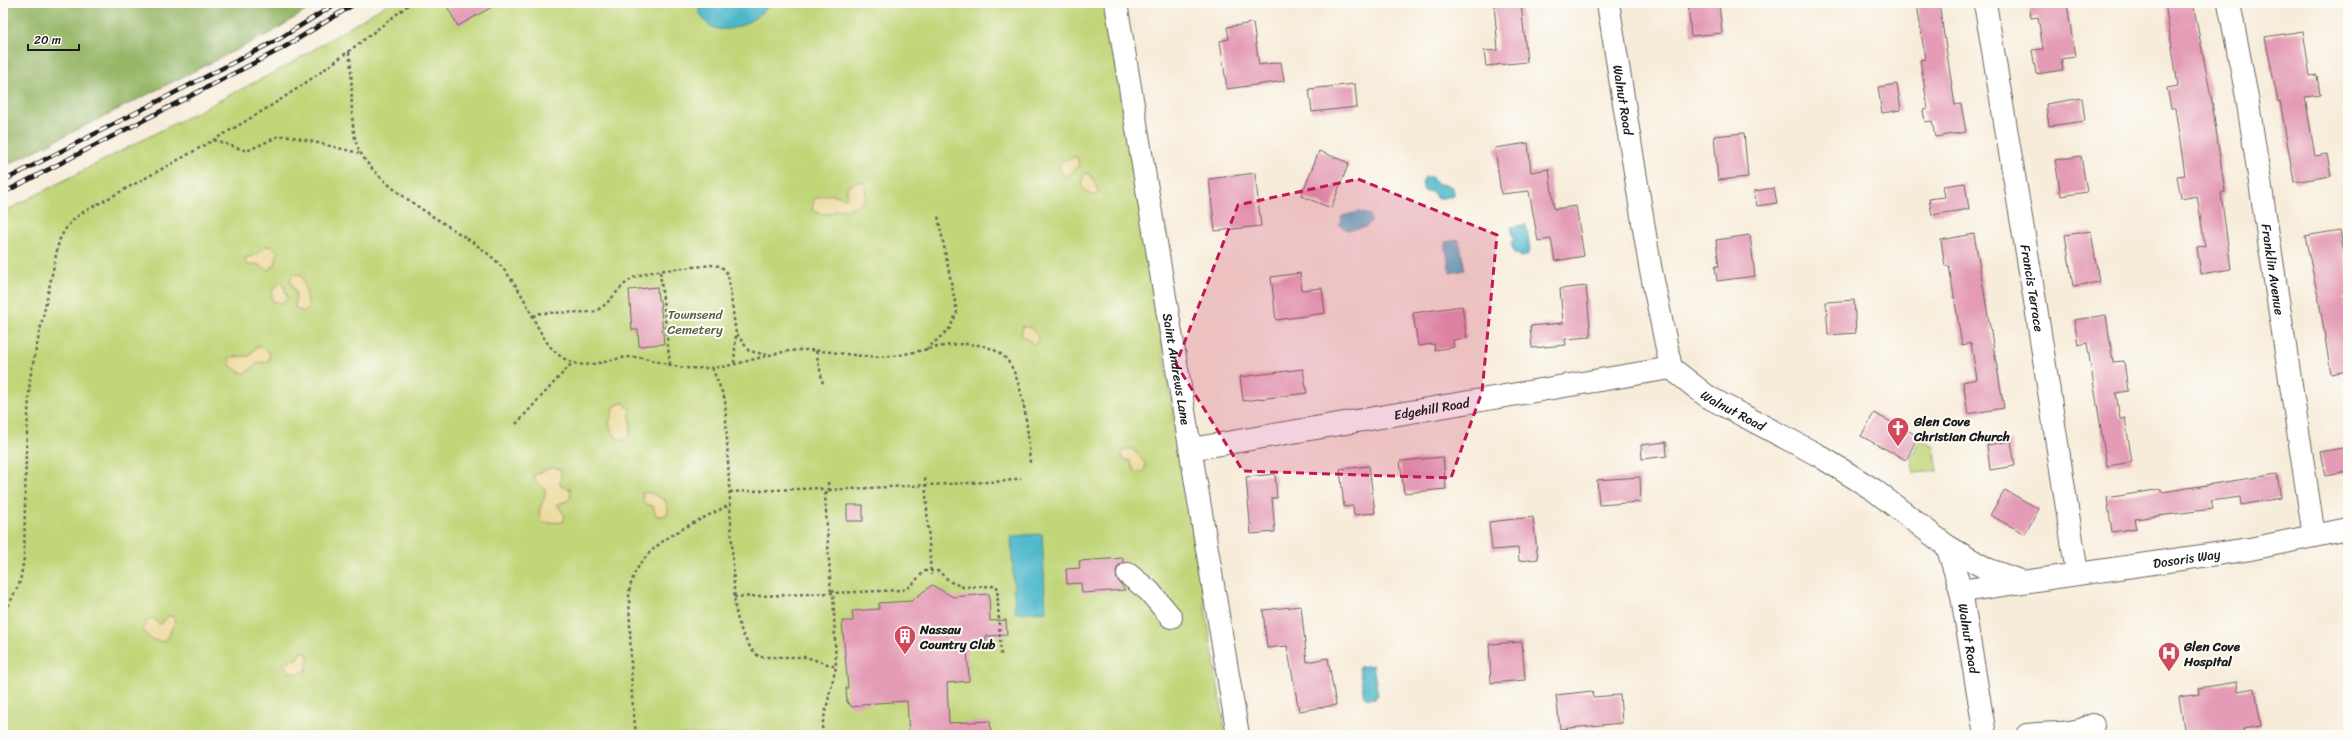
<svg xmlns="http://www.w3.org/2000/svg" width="2351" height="738" viewBox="0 0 2351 738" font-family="Sriracha,sans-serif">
  <rect width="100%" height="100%" fill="#fdfcf7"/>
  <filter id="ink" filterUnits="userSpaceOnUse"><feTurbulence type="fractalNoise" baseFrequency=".025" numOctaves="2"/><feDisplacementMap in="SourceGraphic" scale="8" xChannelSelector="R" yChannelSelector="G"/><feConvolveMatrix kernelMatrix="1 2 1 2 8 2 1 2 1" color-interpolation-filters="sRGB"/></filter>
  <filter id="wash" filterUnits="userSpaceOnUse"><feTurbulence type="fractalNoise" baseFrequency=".012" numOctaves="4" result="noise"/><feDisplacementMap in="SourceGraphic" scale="16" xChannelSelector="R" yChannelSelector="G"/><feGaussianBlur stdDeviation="0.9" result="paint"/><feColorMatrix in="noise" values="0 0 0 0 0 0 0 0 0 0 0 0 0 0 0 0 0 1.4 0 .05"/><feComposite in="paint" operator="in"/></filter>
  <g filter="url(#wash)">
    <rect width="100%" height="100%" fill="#f7ecda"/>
    <g fill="#c1d679" stroke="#6e794a">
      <path d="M389 3H1106L1226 735H3V212L292 63Z"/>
      <path d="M1920 439 1934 446 1938 471 1914 473 1911 457Z"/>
    </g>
    <path fill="#98b769" stroke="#5a6a42" d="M3 3H318L272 32 3 167Z"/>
    <g fill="#eeda9e" stroke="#857b5d">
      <path d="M1073 157H1077L1079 165 1068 176 1065 177 1059 169C1061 161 1065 159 1073 157Z"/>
      <path d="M1089 173 1099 191 1095 196 1089 194 1082 186 1084 174Z"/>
      <path d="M856 182H862L865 185 866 198C861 205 845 212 837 209 830 216 820 215 812 210L814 199C826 194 834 192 844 199L847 197V187Z"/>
      <path d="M265 246 273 247 278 252 275 265 268 270 257 264 246 265 245 258 256 255Z"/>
      <path d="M293 274 301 275C304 279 310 307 308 310L304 312 295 308 296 294 290 281Z"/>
      <path d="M280 283 283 284 288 299 281 303 274 302 272 299V290Z"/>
      <path d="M1023 326 1031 328 1038 337V341L1034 345 1021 334Z"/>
      <path d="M260 346 265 348 270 354 269 361 256 364 246 373 239 372 230 365 229 357 249 356 255 348Z"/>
      <path d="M621 403H624L630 410C630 421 633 430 627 440H619L616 438 609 424 614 407Z"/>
      <path d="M1126 449H1133L1145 463V469L1143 472H1135L1130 461 1122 459 1121 453Z"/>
      <path d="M553 467 561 470 560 483 562 487 570 488 571 497 567 501 557 504 565 516 563 522 544 523C532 512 547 502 545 489L534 480V475Z"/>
      <path d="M649 492 665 500 668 509 667 515 656 516 653 506 644 504 642 493Z"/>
      <path d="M168 616H172L175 620 169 636 166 640C156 644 146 638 143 628L147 621 153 618 160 625Z"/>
      <path d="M302 651 306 652 308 657 307 670 299 674 289 672 284 664 286 661 296 659Z"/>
    </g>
    <g fill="#4eb8ca" stroke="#356a73">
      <path d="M697 3H771C751 27 706 48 697 3Z"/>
      <path d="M1425 177H1431L1439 184C1448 185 1455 185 1454 196L1437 199 1433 192 1424 191 1422 183Z"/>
      <path d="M1359 212 1370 215 1371 222 1366 227 1347 230 1339 225 1342 216Z"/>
      <path d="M1526 225 1530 250 1527 255 1522 257 1513 252 1511 241H1514L1511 227Z"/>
      <path d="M1459 240 1465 270 1450 273 1445 242Z"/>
      <path d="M1042 534 1046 611 1015 613 1011 536Z"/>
      <path d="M1373 665 1378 695H1375V698L1367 699V697H1364L1359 667Z"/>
    </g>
    <g id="blocks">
      <g fill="#e49cb6">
        <path d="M445 3H499L458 26Z"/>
        <path d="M1494 3H1521L1527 62 1486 66 1484 51 1498 50Z"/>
        <path d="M1688 3H1719L1722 33 1691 36Z"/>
        <path d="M1925 3H1939L1955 105 1961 104 1966 132 1935 137 1932 121 1925 122 1923 110 1928 109 1920 60 1925 59 1917 4Z"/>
        <path d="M2029 3H2067L2075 57 2061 59 2063 70 2036 74 2032 50 2043 49 2038 17 2031 18Z"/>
        <path d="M2165 3H2193L2212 102 2225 192 2221 193 2231 269 2201 274 2197 247 2205 246 2197 196 2181 199 2177 176 2185 175 2175 108H2171L2167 88 2178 86Z"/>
        <path d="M1253 23 1259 65 1281 62 1284 81 1227 89 1220 41 1229 39 1227 27Z"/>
        <path d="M2303 31 2310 76 2317 75 2320 95 2305 97 2315 156 2327 154 2331 176 2294 182 2280 101 2278 102 2265 37Z"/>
        <path d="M1355 84 1357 107 1312 112 1309 89Z"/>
        <path d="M1897 84 1901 110 1882 113 1878 87Z"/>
        <path d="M2082 98 2085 121 2049 126 2046 104Z"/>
        <path d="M1744 133 1748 177 1718 180 1714 136Z"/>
        <path d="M1528 143 1531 172 1549 169 1554 209 1576 206 1584 256 1555 261 1551 239 1538 241 1529 191 1501 194 1495 148Z"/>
        <path d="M1319 151 1349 163 1331 208 1301 196Z"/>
        <path d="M2081 156 2087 192 2061 196 2055 160Z"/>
        <path d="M1255 173 1261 226 1215 231 1209 179Z"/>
        <path d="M1965 183 1969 209 1932 215 1929 199 1945 197 1943 186Z"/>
        <path d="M1774 188 1777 203 1757 206 1754 191Z"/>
        <path d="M2340 230 2348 276V297H2344L2348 324V371L2331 374 2319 301 2305 236Z"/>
        <path d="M2091 231 2099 282 2073 286 2065 235Z"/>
        <path d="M1974 234 2004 408 1968 414 1963 382 1977 379 1971 343 1962 345 1949 266H1945L1941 240Z"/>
        <path d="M1750 235 1755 276 1717 281 1715 266H1719L1716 240Z"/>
        <path d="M1300 273 1302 290 1322 288 1325 313 1276 320 1271 277Z"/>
        <path d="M1586 286 1591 337 1565 339 1566 345 1532 348 1530 326 1563 323 1560 289Z"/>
        <path d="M657 287 658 300H660L664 344 639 346 638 330H632L629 290Z"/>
        <path d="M1854 300 1856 333 1828 335 1826 302Z"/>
        <path d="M1462 306 1467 338 1453 340 1454 347 1435 350 1434 344 1418 346 1413 313Z"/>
        <path d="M2106 315 2113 362 2124 361 2128 391 2116 393 2120 419 2125 418 2132 462 2107 466 2087 343 2078 345 2074 320Z"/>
        <path d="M1303 369 1307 393 1243 401 1240 377Z"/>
        <path d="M1874 413 1918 436 1906 460 1861 436Z"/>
        <path d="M2011 441 2015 466 1990 470 1987 445Z"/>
        <path d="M1666 442 1667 456 1642 459 1641 445Z"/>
        <path d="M2348 447V472L2325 476 2320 452Z"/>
        <path d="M1443 457 1446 489 1404 493 1400 461Z"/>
        <path d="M1369 466 1375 513 1354 515 1353 506 1344 507 1340 469Z"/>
        <path d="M1275 474 1277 498H1272L1275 532 1251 534 1246 477Z"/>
        <path d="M2277 474 2281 498 2241 505 2240 497 2211 501 2213 509 2135 519 2137 528 2112 532 2107 498 2161 489 2162 492Z"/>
        <path d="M1640 477 1641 502 1599 505 1597 480Z"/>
        <path d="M2005 490 2039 509 2025 534 1990 515Z"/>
        <rect x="847" y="505" width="16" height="16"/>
        <path d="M1533 517 1538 559 1519 561 1518 548 1492 550 1489 522Z"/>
        <path d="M1123 558V563L1118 566 1116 572 1117 579 1125 590 1082 593 1081 583 1067 584 1066 569 1080 568 1079 561Z"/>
        <path d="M932 585 953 597 989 594 990 621 1006 620 1007 635 986 636V647L967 648 969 681 947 683 949 723 990 721 991 735H909L907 701 861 704V706L852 707 847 702 846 688H848L842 621H853L852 611 879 609V603L911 601Z"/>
        <path d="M1301 606 1307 662 1328 658 1336 705 1299 711 1287 646 1267 648 1263 610Z"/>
        <path d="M1522 642 1525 680 1491 683 1489 644Z"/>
        <path d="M2237 682 2238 691 2255 688 2261 726 2243 729 2244 735H2185L2179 697 2200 694 2199 688Z"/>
        <path d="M1592 691 1593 697 1620 695 1622 723 1560 729 1556 695Z"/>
      </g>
    </g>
  </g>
  <g filter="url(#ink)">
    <use href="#blocks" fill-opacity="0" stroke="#69655e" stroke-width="1"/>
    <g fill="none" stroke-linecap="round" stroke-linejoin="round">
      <g stroke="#69655e" stroke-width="24">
        <g id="minor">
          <path id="s1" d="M1116 3 1238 735"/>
          <path id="s2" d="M1608 3 1650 266 1671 368 1708 397 1818 455 1874 490 1947 546 1961 591 1985 735"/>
          <path id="s3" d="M1985 3 2035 301 2077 573"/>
          <path id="s4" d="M2229 3 2247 97 2314 536"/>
          <path id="s5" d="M1191 449 1671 368"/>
          <path d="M1947 546 1987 569 2020 581"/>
          <path d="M1128 574 1149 591 1171 617"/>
          <path id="s6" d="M1961 591 2250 549 2348 529"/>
          <path d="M2027 735C2050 732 2071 736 2093 725"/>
        </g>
      </g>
      <g stroke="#69655e" stroke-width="2.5" stroke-dasharray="3 3" stroke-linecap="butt">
        <path d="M349 52C354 80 349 110 355 138 364 184 452 224 487 253 501 264 512 279 521 294 535 317 543 351 571 362 590 370 613 357 632 357 648 357 664 364 679 367 688 369 699 368 708 368 739 367 768 352 798 350 832 349 865 361 899 355 930 350 974 333 1002 355 1024 372 1029 438 1030 465"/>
        <path d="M214 140 247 151 279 136H289L359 153"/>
        <path d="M660 272 670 365"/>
        <path d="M533 316 541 313 593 312C610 306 618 285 635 277 653 269 691 268 711 265L721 266 728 274 736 334 734 363"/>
        <path d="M737 334 749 351 767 355"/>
        <path d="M926 350 950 328 957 312 938 216"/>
        <path d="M816 351 823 384"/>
        <path d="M712 368 725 399 735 607C739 626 744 643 759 657H806L836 667"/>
        <path d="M516 424 572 363"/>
        <path d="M925 478 931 575"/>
        <path d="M828 482 829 490 825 495 831 593"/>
        <path d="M730 492 820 488 827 493 829 490 1007 481 1021 478"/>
        <path d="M734 597 903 590 911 586 924 571H938L951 582 963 587 997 586 1001 656"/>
        <path d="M3 617 20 582 24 558 26 453 30 378 59 241C66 226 73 218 87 210 149 176 211 143 272 105 320 75 366 38 411 3"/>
        <path d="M636 735 632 697 629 593C636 545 687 527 725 507H731"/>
        <path d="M823 735 822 726 836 667 833 588"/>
      </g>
      <use href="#minor" stroke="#fff" stroke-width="22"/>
      <g stroke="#1c1c1c" stroke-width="4.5">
        <g id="rail">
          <path d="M3 181 279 39 337 3"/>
          <path d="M3 193 283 48 356 3"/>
        </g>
      </g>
      <use href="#rail" stroke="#fdfcf7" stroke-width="3" stroke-dasharray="9" stroke-linecap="butt"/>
    </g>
  </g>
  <path fill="#c2185b" fill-opacity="0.2" stroke="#c2185b" stroke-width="3" stroke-dasharray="8 5" stroke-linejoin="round" d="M1358 179 1497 235 1482 392 1451 478 1243 471 1176 364 1238 205Z"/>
  <defs>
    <g id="church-pin" transform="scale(1.15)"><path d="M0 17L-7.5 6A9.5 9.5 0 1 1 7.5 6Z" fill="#d1495b" stroke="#fdfcf7"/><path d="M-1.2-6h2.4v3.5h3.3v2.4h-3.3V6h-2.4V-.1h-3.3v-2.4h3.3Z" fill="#fff"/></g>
    <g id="building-pin" transform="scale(1.15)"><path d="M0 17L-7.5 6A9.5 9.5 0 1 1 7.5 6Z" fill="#d1495b" stroke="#fdfcf7"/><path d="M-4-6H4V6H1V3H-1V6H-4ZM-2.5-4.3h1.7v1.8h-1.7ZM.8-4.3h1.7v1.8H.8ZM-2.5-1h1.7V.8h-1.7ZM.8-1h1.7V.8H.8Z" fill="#fff"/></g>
    <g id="hospital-pin" transform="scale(1.15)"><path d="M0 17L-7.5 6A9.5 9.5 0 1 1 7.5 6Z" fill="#d1495b" stroke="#fdfcf7"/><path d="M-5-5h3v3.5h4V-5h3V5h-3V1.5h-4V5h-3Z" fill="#fff"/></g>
  </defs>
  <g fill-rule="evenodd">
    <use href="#church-pin" x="1898" y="428"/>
    <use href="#building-pin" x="905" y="636"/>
    <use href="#hospital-pin" x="2169" y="653"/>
  </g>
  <g text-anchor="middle" stroke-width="4" stroke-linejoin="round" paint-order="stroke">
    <g font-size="13" fill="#1c1c1c" stroke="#fdfcf7">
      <text dy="5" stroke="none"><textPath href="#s2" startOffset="98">Walnut Road</textPath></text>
      <text dy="5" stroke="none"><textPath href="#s4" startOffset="270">Franklin Avenue</textPath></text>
      <text dy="5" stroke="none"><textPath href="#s3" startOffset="289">Francis Terrace</textPath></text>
      <text dy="5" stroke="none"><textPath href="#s1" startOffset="371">Saint Andrews Lane</textPath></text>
      <text dy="5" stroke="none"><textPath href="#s5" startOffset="244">Edgehill Road</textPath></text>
      <text dy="5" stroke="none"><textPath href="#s2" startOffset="446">Walnut Road</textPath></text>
      <text dy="5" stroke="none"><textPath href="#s6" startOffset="228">Dosoris Way</textPath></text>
      <text dy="5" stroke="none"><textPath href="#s2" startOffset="795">Walnut Road</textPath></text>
    </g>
    <g font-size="13" fill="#565d3d" stroke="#fdfcf7">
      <text x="695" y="319">Townsend<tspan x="695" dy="15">Cemetery</tspan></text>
    </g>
    <g font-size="13" font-weight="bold" fill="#1c1c1c" stroke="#fdfcf7" text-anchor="start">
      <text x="1914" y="426">Glen Cove<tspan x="1914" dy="15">Christian Church</tspan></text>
      <text x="920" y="634">Nassau<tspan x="920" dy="15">Country Club</tspan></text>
      <text x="2184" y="651">Glen Cove<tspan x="2184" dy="15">Hospital</tspan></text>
    </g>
  </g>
  <rect width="2351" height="738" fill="none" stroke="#fdfcf7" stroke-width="16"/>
  <path d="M28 44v6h51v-6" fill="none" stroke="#1c1c1c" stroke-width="2"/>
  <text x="34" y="44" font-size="12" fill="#1c1c1c" stroke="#fdfcf7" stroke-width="3" paint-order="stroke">20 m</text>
</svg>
